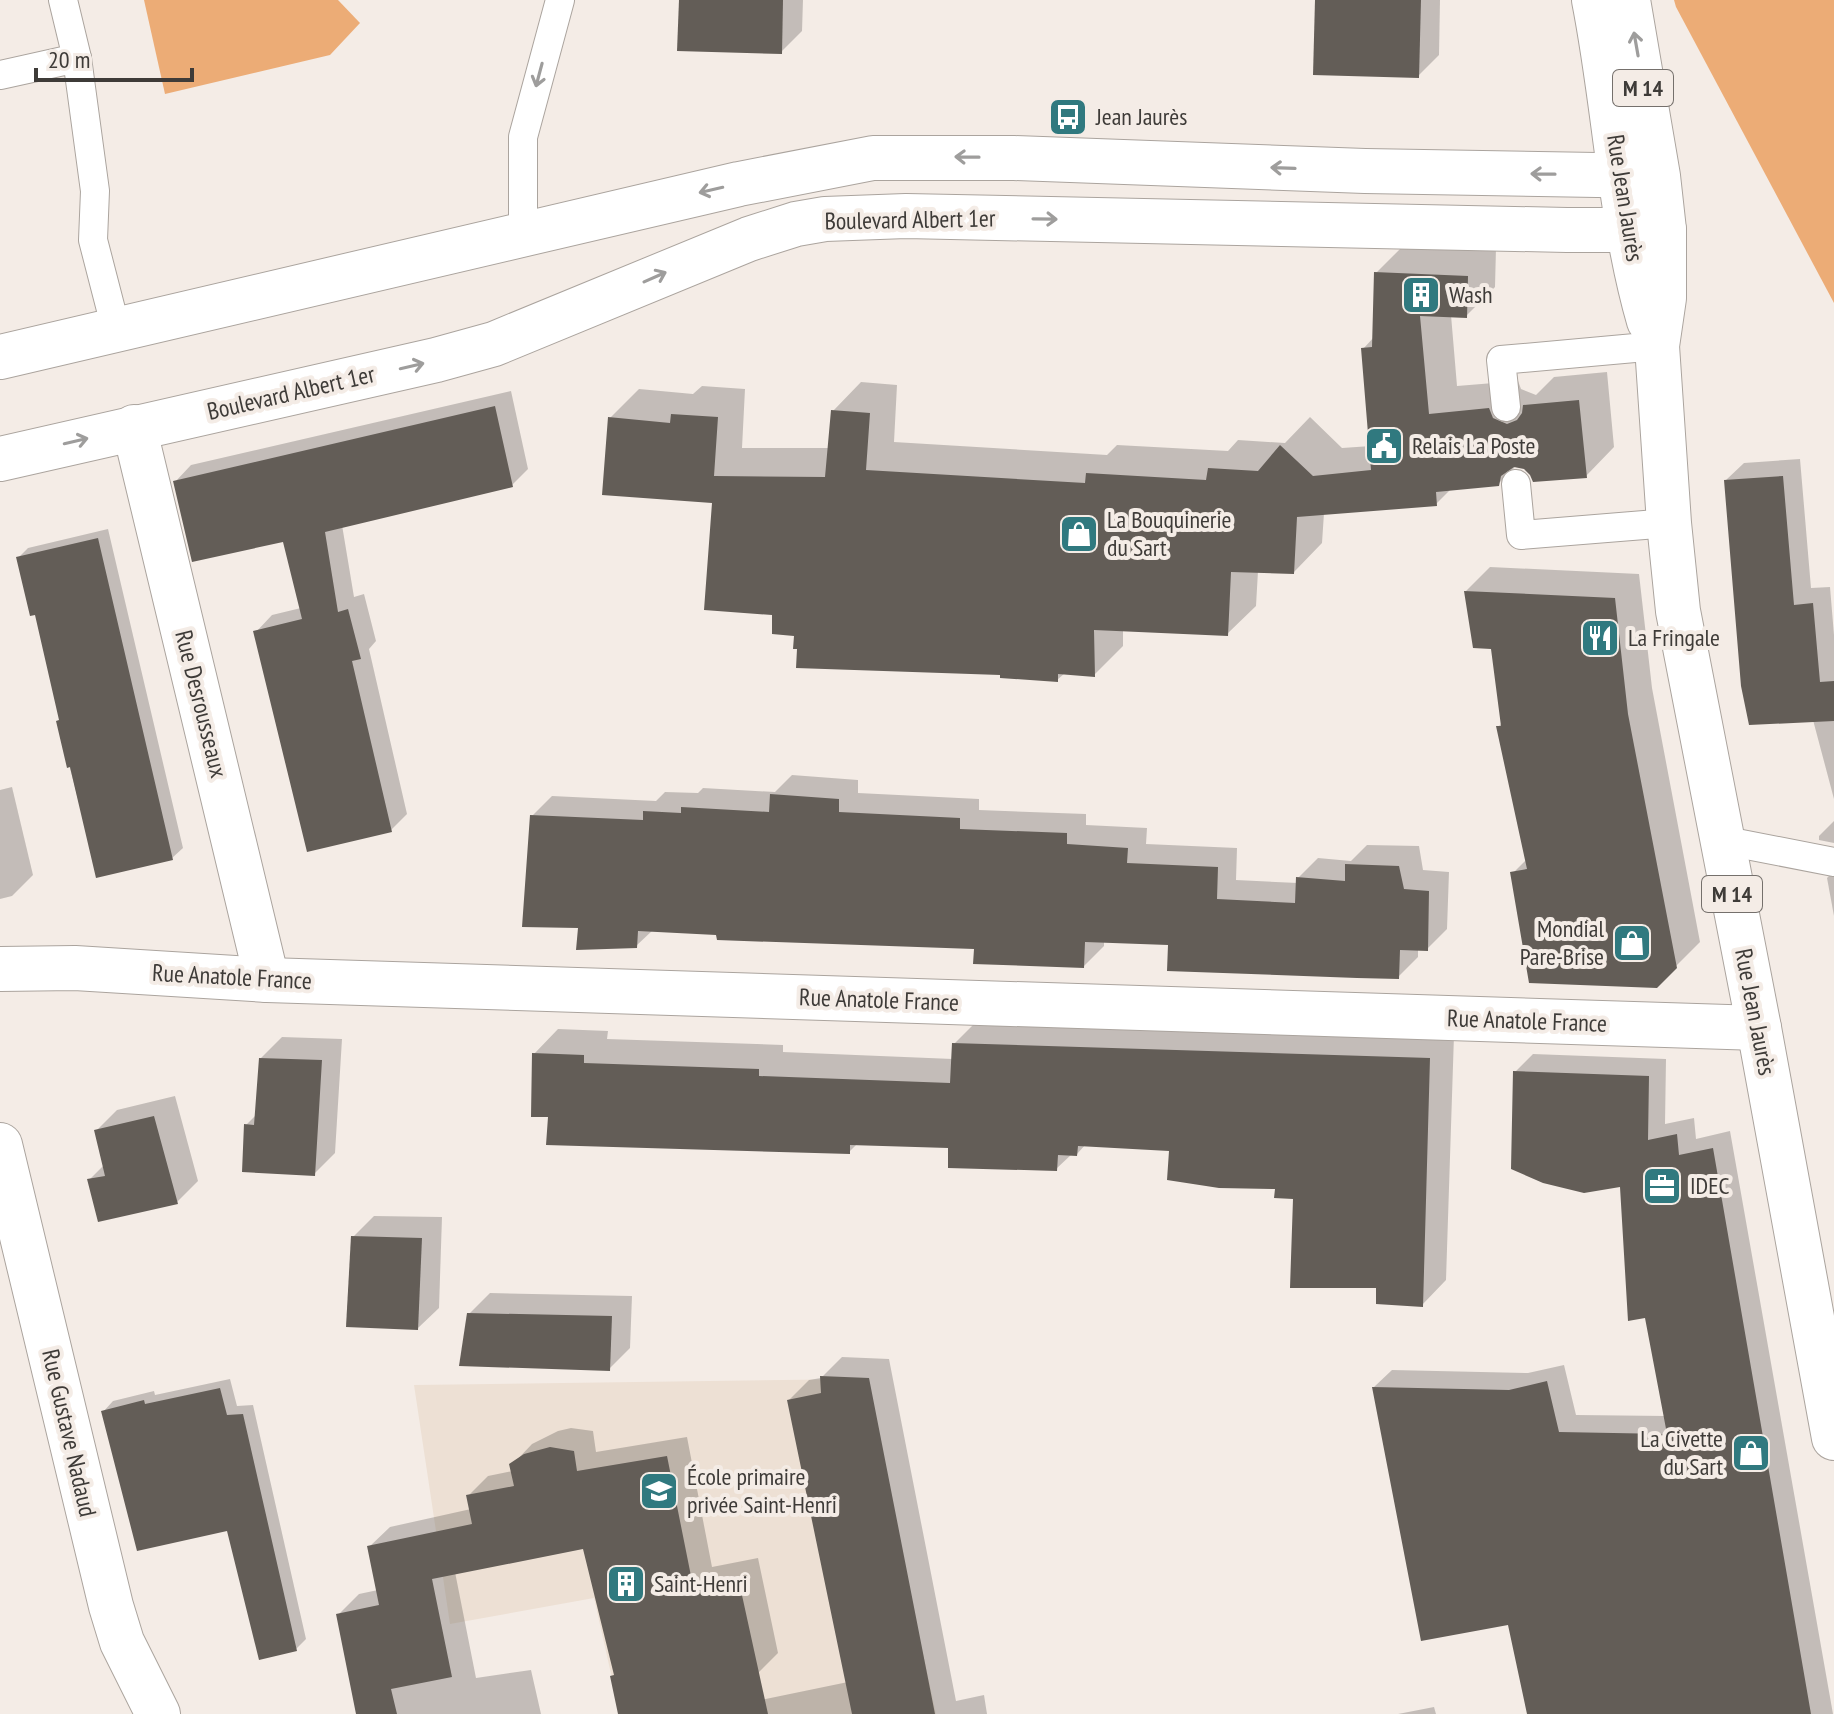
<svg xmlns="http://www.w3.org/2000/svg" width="1834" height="1714" viewBox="0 0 1834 1714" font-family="'PT Sans Narrow',sans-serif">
  <rect width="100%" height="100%" fill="#f4ece6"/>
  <path fill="#ede0d4" d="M864 1379 936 1714H620L594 1598 450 1624 414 1385Z"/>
  <g fill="#ecac76">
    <path d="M144 0H338L360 23 330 55 165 94Z"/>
    <path d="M1674 0H1834V303L1676 7Z"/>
  </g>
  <g fill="#0003">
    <path d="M681 0H803L802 31 781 52Z"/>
    <path d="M1317 0H1440L1439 55 1418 76Z"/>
    <path d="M1405 244 1496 248 1495 287 1466 316 1451 315 1457 386 1518 381 1521 389 1536 395 1554 377 1607 372 1614 447 1586 476 1516 466 1498 484 1452 488 1436 504 1324 513 1322 543 1294 572 1258 571 1256 606 1227 634 1123 629V646L1094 675 1065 673 1057 680 799 647 796 634 774 613 714 501 610 418 639 389 693 394 702 386 745 389 742 448H829L833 411 861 382 897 385 894 442 1107 455 1117 445 1228 451 1238 440 1285 443 1310 417 1342 448 1371 446 1363 349 1374 337 1376 273Z"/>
    <path d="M511 391 528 469 512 485 342 525 354 597 364 594 376 641 369 649 407 814 391 830 256 632 272 615 301 608 285 539 175 482 191 465Z"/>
    <path d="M1800 459 1811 588 1830 587 1834 635V799L1813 720 1726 480 1744 463Z"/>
    <path d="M108 529 183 848 172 858 98 876 58 722 61 718 36 612 18 558 28 548Z"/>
    <path d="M1490 567 1639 574 1652 688 1700 942 1656 986 1513 873 1527 859 1498 727 1503 722 1493 647 1466 591Z"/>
    <path d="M792 775 858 780V793L979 799V810L1086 814V825L1147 828 1146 844 1237 848 1236 880 1298 883V878L1318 858 1351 861 1367 845 1419 846 1423 870 1449 872 1447 929 1427 949H1418V957L1398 977 1170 943 1104 941V946L1084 966 976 947 653 930 636 946 580 926 532 816 552 796 656 801 665 792 698 793 703 788 775 792Z"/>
    <path d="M12 787 33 875 12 896 0 899V790Z"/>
    <path d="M1834 821V843L1819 840V836Z"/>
    <path d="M1834 871V916L1827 878Z"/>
    <path d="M978 1020 1454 1035 1446 1280 1422 1305 1378 1286 1295 1198 1277 1187 1171 1149 1086 1144 1077 1154H1072L1056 1169 951 1146 858 1143 849 1152 550 1115 534 1054 558 1029 608 1031 607 1039 783 1045V1052L953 1059 954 1044Z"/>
    <path d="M282 1037 342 1039 335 1153 314 1174 246 1125 256 1115 261 1058Z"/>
    <path d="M1533 1054 1666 1059 1665 1124 1694 1118 1696 1139 1730 1131 1833 1714H1528L1510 1623 1374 1387 1392 1370 1528 1373 1564 1365 1576 1415 1666 1416 1622 1185 1515 1072Z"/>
    <path d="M175 1096 198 1181 177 1202 89 1180 104 1165 96 1131 117 1110Z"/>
    <path d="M374 1216 442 1217 439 1308 418 1328 353 1237Z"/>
    <path d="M490 1293 632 1296 630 1348 609 1369 469 1314Z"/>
    <path d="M842 1357 889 1359 956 1701 984 1695 987 1714H746L761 1700 848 1682 789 1400 809 1380 821 1378Z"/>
    <path d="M230 1379 237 1406 253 1405 306 1639 296 1649 229 1529 103 1412 113 1401 154 1391 155 1395Z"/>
    <path d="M571 1428 593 1431 596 1452 687 1437 712 1567 758 1558 778 1653 758 1673 585 1547 455 1572 476 1678 531 1670 541 1714H358L339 1614 359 1594 378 1590 369 1547 390 1527 471 1509 468 1496 488 1476 513 1471 512 1465 532 1444 558 1431Z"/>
    <path d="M1434 1707 1436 1714H1398Z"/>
  </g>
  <g fill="#635d57">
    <path d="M679 0H783L782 54 677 51Z"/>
    <path d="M1315 0H1421L1419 78 1313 75Z"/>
    <path d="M1374 272 1468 276 1467 318 1420 316 1429 414 1489 408 1493 418 1507 424 1517 420 1522 413 1523 405 1579 400 1587 478 1533 482 1530 475 1524 469 1514 467 1501 476 1499 486 1436 492 1437 506 1297 517 1294 574 1231 572 1228 636 1094 630 1095 677 1058 674V682L1000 678V675L796 668 797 649H793L794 636 772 634V615L704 610 712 503 602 495 608 417 670 423 671 414 718 417 714 476 825 477 831 410 870 413 866 470 1085 483 1086 473 1206 480 1208 468 1258 471 1280 445 1313 476 1371 470 1361 348 1372 347Z"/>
    <path d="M495 406 513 487 325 532 338 612 348 609 361 659 352 661 392 832 307 852 253 631 302 619 283 542 192 562 173 481Z"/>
    <path d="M1783 476 1794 605 1813 603 1820 682 1834 681V721L1749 725 1741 686 1724 480Z"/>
    <path d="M98 538 173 860 96 878 70 767 67 768 56 721 59 720 35 615 30 616 16 557Z"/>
    <path d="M1464 591 1615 598 1628 714 1677 968 1657 988 1529 983 1510 872 1527 869 1496 726H1501L1491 649 1473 648Z"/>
    <path d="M770 794 839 799V812L960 818V829L1067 833V844L1128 848 1127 863 1218 867 1217 899 1295 903 1296 877 1345 881V864L1399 866 1404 889 1429 891 1428 951 1400 950 1399 979 1357 978 1167 971 1168 945 1085 942 1084 968 973 964 974 949 717 940 716 935 638 931 637 948 576 950 578 928 522 927 530 815 643 820V811L681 813V807L769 812Z"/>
    <path d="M952 1043 1430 1058 1423 1307 1376 1304V1288H1290L1293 1199 1274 1198 1275 1189 1219 1188 1167 1180 1169 1151 1078 1146 1077 1156 1058 1155 1057 1171 948 1168V1148L850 1145V1154L546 1145 548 1117H531L532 1053 584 1055V1063L759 1069V1076L950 1083Z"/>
    <path d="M259 1058 322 1060 315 1176 242 1172 244 1124 254 1125Z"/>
    <path d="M1513 1071 1649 1076 1648 1140 1677 1134 1679 1155 1713 1148 1811 1714H1527L1508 1625 1421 1641 1372 1387 1509 1390 1547 1381 1559 1432 1667 1434 1645 1318 1628 1321 1620 1187 1584 1193 1543 1183 1511 1169Z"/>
    <path d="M154 1116 178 1204 98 1222 87 1179 105 1176 94 1130Z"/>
    <path d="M351 1236 422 1238 418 1330 346 1327Z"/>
    <path d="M467 1313 612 1316 610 1371 459 1366Z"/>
    <path d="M820 1376 869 1378 935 1714H852L787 1400 821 1393Z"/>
    <path d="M220 1388 227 1415 243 1414 297 1651 259 1660 227 1531 137 1551 101 1411 144 1400 145 1404Z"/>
    <path d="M550 1447 574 1451 577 1471 667 1456 693 1586 738 1577 768 1714H618L610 1676 614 1675 583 1549 432 1579 452 1677 391 1689 397 1714H356L336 1614 379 1605 367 1546 472 1524 466 1495 514 1486 509 1464 524 1454Z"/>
  </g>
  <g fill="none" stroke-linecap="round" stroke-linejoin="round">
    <g stroke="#aba49e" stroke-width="30">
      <g id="service">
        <path d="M63 0 77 58"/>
        <path d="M0 75 77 58 95 191 93 240 116 329"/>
        <path d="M523 233V137L560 0"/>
        <path d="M1506 407 1501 360 1657 346"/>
        <path d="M1516 484 1521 535 1669 523"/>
        <path d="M1721 840 1834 862"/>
      </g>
    </g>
    <g stroke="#aba49e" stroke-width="46">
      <g id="minor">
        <path d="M0 357 739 184 873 158H1014L1365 171 1656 176"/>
        <path d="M134 427 267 980"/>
        <path d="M0 459 436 360 494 344 749 239 796 224 825 219 906 216 1567 230H1664"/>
        <path d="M0 969 75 968 267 980 1759 1028"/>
        <path d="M0 1145 111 1606 122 1642 158 1714"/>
      </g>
    </g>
    <g stroke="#aba49e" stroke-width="46">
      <g id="primary">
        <path d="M1594 0C1615 106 1619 217 1649 321"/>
        <path d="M1628 0 1658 176 1664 230V298L1657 346 1669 523 1678 611 1759 1028 1834 1438"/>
      </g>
    </g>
    <use href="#service" stroke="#fff" stroke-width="28"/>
    <use href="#minor" stroke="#fff" stroke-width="44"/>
    <use href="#primary" stroke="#fff" stroke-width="44"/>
  </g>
  <defs><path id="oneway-shaft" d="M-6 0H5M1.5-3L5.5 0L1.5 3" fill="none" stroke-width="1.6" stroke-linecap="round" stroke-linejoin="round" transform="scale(2)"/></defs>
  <g stroke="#9e9d9c">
    <use href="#oneway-shaft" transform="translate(1636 44) rotate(-100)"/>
    <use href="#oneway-shaft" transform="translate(539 75) rotate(105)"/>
    <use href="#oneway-shaft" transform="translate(967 157) rotate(-179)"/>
    <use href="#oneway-shaft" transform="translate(1283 168) rotate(-178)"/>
    <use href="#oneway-shaft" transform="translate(1543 174) rotate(-179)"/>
    <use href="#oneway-shaft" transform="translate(711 190) rotate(167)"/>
    <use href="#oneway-shaft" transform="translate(1045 219) rotate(1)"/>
    <use href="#oneway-shaft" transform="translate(655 277) rotate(-24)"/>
    <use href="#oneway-shaft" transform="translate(412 366) rotate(-13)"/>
    <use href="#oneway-shaft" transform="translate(76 441) rotate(-13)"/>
  </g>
  <defs>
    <g id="bus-square" transform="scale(2)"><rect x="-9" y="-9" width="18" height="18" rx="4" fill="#30797f" stroke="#f4ece6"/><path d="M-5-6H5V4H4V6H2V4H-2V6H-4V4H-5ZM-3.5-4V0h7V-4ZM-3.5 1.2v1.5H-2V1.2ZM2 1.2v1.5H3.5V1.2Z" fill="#fff"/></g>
    <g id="building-square" transform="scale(2)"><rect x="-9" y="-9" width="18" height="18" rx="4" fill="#30797f" stroke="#f4ece6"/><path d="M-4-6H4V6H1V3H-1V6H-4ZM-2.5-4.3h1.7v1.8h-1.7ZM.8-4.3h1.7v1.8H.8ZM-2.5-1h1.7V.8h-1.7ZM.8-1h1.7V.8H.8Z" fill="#fff"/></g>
    <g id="civic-square" transform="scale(2)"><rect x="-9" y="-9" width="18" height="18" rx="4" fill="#30797f" stroke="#f4ece6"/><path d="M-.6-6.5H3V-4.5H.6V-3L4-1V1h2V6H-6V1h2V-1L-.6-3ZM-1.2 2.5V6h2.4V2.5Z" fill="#fff"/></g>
    <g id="shop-square" transform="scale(2)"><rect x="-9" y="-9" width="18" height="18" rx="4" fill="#30797f" stroke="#f4ece6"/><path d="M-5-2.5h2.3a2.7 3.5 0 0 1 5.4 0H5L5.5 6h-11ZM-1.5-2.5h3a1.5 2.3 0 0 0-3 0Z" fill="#fff"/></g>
    <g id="restaurant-square" transform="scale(2)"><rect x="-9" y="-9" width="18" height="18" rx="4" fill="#30797f" stroke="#f4ece6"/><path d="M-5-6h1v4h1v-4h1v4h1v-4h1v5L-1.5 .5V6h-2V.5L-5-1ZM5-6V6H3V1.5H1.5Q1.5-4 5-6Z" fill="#fff"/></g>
    <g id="office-square" transform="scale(2)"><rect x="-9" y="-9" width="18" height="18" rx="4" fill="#30797f" stroke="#f4ece6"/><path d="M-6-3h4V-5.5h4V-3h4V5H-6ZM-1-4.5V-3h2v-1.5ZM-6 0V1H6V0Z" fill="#fff"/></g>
    <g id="school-square" transform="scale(2)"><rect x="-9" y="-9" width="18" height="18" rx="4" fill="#30797f" stroke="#f4ece6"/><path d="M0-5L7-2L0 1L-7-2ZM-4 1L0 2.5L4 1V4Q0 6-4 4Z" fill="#fff"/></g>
  </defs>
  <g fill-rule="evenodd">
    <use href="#bus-square" x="1068" y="117"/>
    <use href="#building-square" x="1421" y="295"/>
    <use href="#civic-square" x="1384" y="446"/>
    <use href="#shop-square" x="1079" y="534"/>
    <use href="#restaurant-square" x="1600" y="638"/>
    <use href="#shop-square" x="1632" y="943"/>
    <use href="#office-square" x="1662" y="1186"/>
    <use href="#shop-square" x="1751" y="1453"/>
    <use href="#school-square" x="659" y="1491"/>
    <use href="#building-square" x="626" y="1584"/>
  </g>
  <g text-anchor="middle" stroke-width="8" stroke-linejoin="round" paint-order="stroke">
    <g fill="#f4ece6" stroke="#75706c" stroke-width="2">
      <rect x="1613" y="70" width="60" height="36" rx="6"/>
      <rect x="1702" y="876" width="60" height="36" rx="6"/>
    </g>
    <g font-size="22" font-weight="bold" fill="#3e3b38">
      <text x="1643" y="96">M 14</text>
      <text x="1732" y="902">M 14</text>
    </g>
    <g font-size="24" fill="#3e3b38" stroke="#f4ece6" text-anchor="start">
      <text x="1096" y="125">Jean Jaurès</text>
      <text x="1449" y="303">Wash</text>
      <text x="1412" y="454">Relais La Poste</text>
      <text x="1107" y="528">La Bouquinerie<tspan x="1107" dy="28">du Sart</tspan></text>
      <text x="1628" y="646">La Fringale</text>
      <text x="1604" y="937" text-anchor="end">Mondial<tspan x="1604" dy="28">Pare-Brise</tspan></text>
      <text x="1690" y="1194">IDEC</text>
      <text x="1723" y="1447" text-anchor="end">La Civette<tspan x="1723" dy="28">du Sart</tspan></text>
      <text x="687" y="1485">École primaire<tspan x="687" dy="28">privée Saint-Henri</tspan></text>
      <text x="654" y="1592">Saint-Henri</text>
    </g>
    <g font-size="24" fill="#3e3b38" stroke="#f4ece6">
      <text transform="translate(1625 198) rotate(81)" y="8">Rue Jean Jaurès</text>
      <text transform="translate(910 220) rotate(-1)" y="8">Boulevard Albert 1er</text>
      <text transform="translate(291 393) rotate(-13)" y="8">Boulevard Albert 1er</text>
      <text transform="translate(201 704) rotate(76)" y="8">Rue Desrousseaux</text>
      <text transform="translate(232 977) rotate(3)" y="8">Rue Anatole France</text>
      <text transform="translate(879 1000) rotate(2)" y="8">Rue Anatole France</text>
      <text transform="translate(1755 1012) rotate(79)" y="8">Rue Jean Jaurès</text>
      <text transform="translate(1527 1021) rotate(2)" y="8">Rue Anatole France</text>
      <text transform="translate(69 1433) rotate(77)" y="8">Rue Gustave Nadaud</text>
    </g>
  </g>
  <path d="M36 68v12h156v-12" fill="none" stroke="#3e3b38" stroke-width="4"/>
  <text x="48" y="68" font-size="24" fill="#3e3b38" stroke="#f4ece6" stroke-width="6" paint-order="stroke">20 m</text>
</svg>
